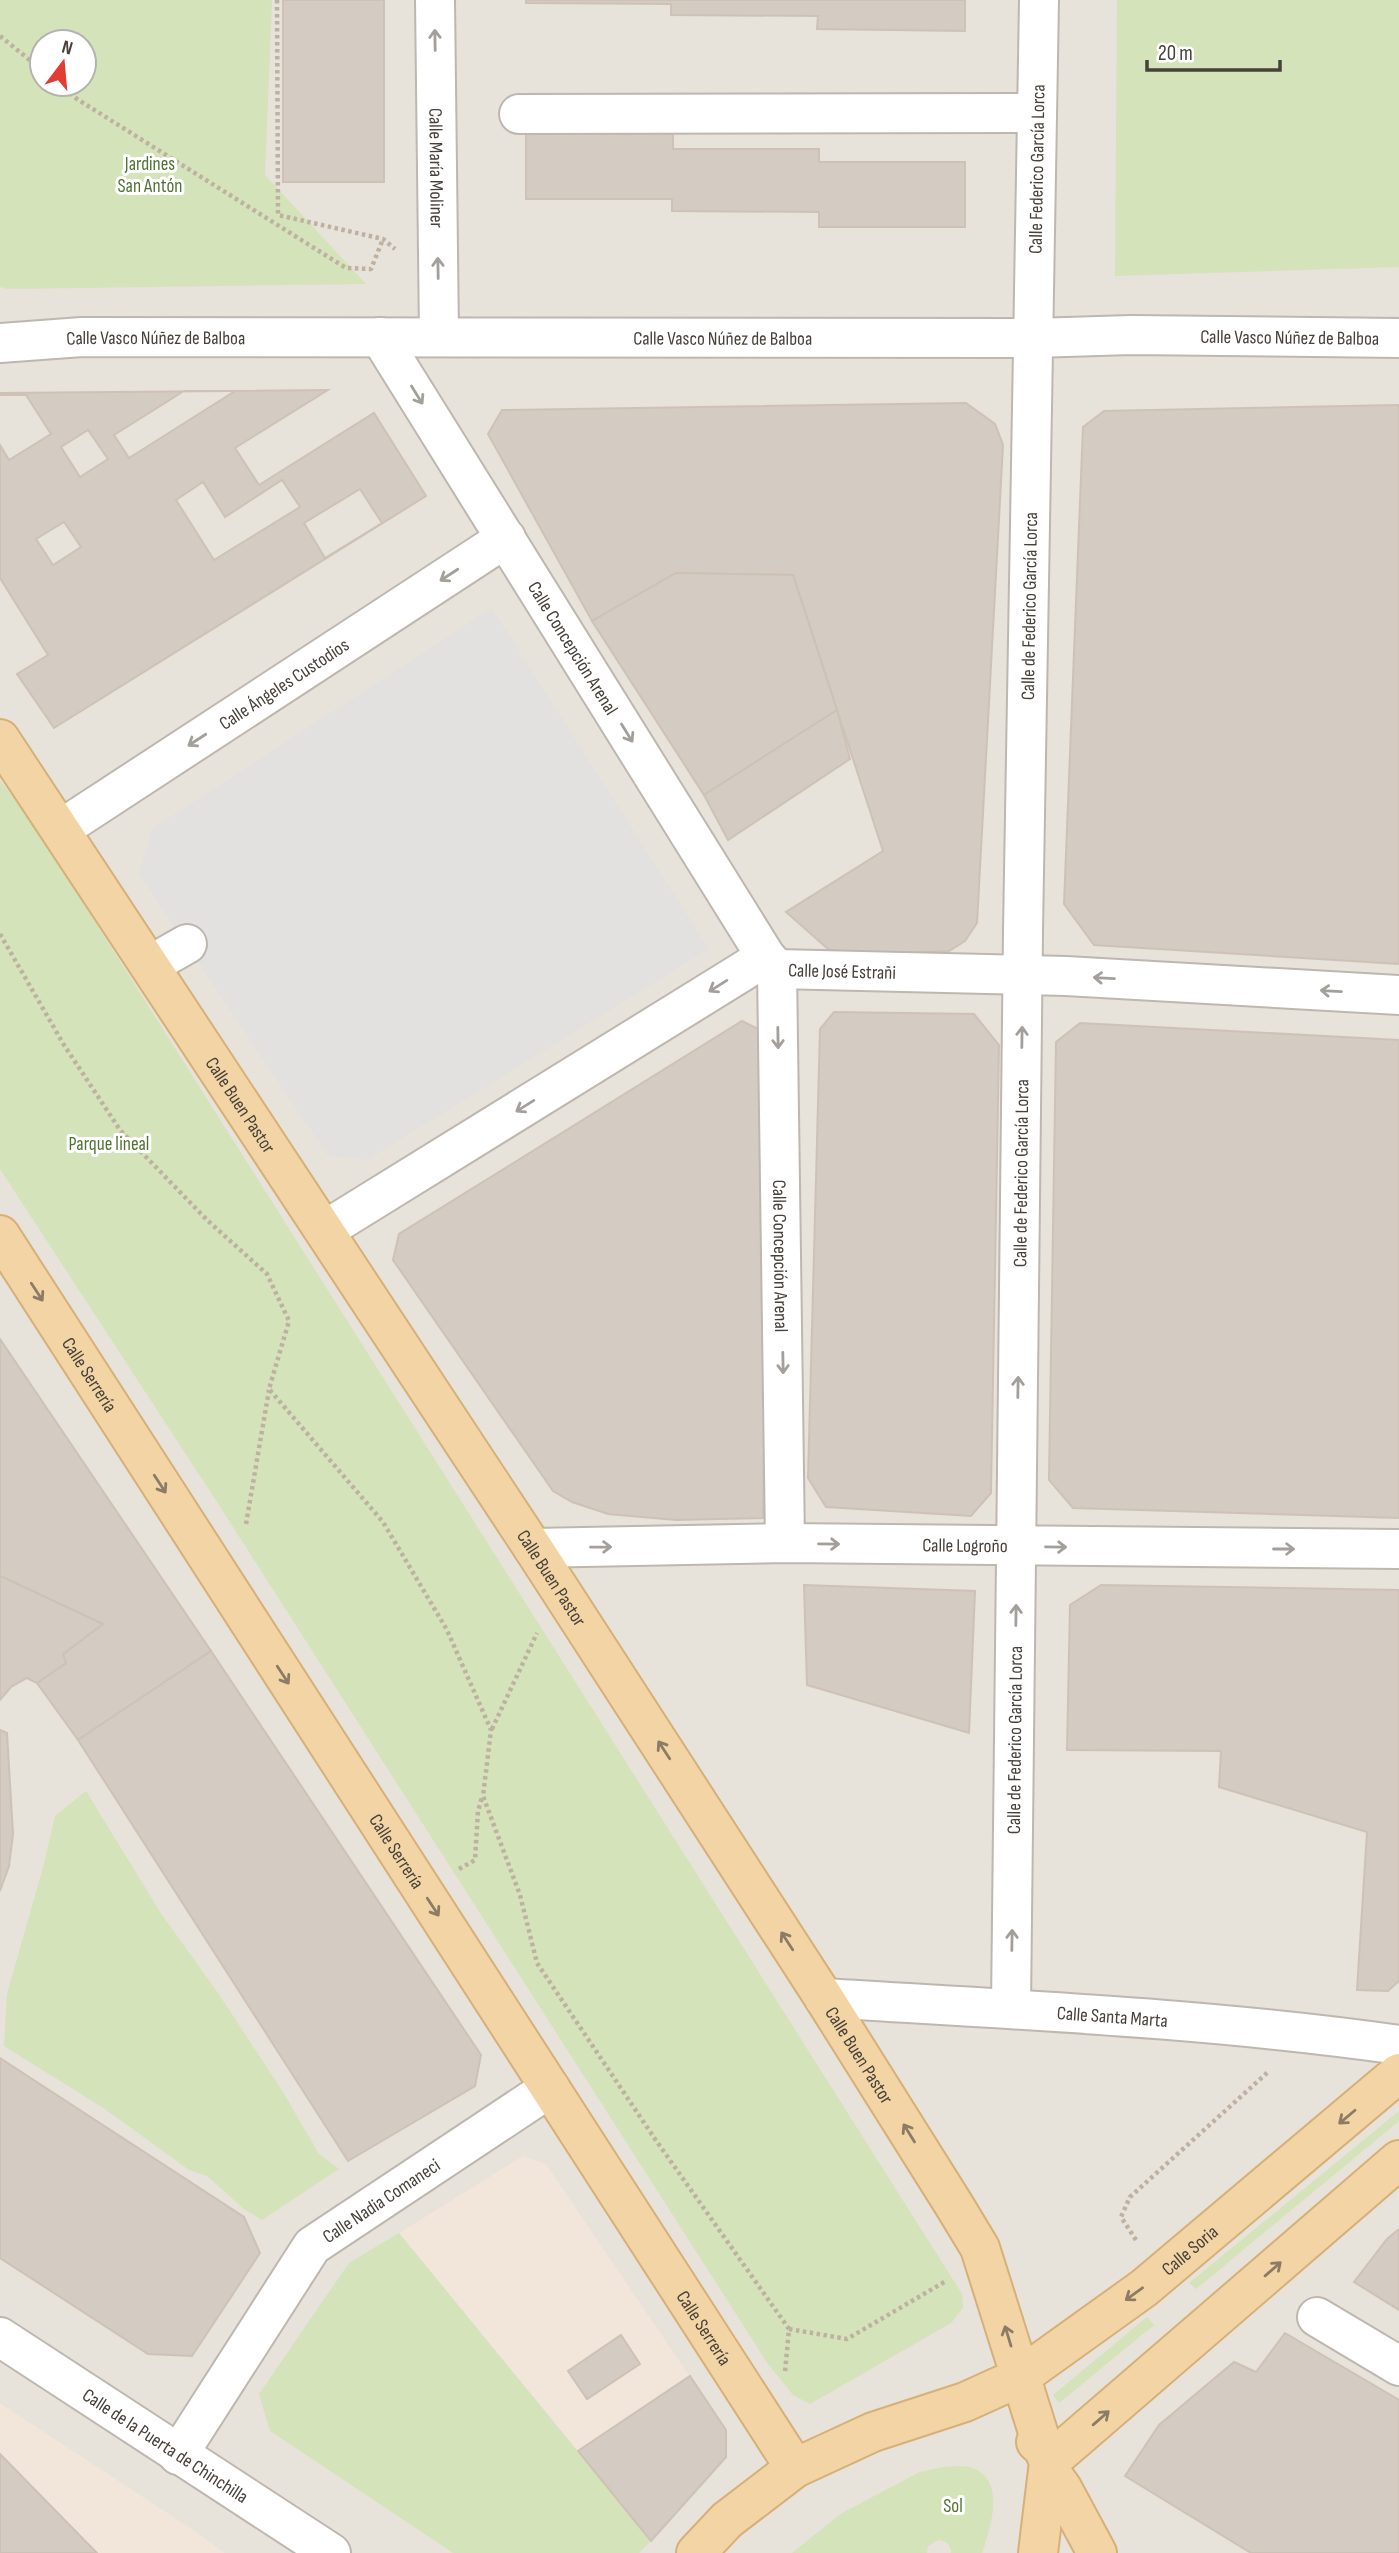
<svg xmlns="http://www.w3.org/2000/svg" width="1399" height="2553" viewBox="0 0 1399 2553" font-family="'Sofia Sans Condensed',sans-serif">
  <rect width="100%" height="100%" fill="#f4f0eb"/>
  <path fill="#e7e2da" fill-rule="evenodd" d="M0 0H1399V2553H0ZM42 42H84V84H42Z"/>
  <g fill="#f2e5d9">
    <path d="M523 2156 546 2164 726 2430V2457L708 2476 578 2451 399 2233Z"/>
    <path d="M0 2403 192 2529 225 2553H0Z"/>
  </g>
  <g fill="#d4e3b9" fill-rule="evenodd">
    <path d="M0 0H272L265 175 366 284 8 289 0 287ZM42 42H84V84H42Z"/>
    <path d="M1117 0H1399V267L1115 276Z"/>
    <path d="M0 780 34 825 962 2294 963 2308 951 2323 810 2404 793 2395 768 2364 219 1505 0 1169Z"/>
    <path d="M86 1791 160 1912 218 1993 283 2092 319 2154 339 2169 262 2220 244 2209 207 2176 189 2170 105 2109 4 2046 7 1994 44 1864 55 1816Z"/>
    <path d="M1399 2111V2121L1196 2289 1189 2283Z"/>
    <path d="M399 2233 651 2541 639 2553H453L270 2431 259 2394 349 2263Z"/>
    <path d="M1147 2317 1154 2325 1059 2403 1053 2395Z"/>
    <path d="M944 2467C952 2467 964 2465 972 2468 1007 2480 990 2529 982 2553H951C951 2544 946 2541 938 2540L928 2546 927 2553H792L842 2513 920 2472Z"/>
  </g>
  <path fill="#e3e1df" d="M492 608 709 949 367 1160 328 1156 139 874 152 829Z"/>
  <g fill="#d4cbc2" stroke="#cec2b6" stroke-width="2" fill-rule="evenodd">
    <rect x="283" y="0" width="101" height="182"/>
    <path d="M526 0H965V31L817 29 818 16 671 15V4L526 3Z"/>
    <path d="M526 134H673V149H819V162H965V227H819V212L672 211V199H526Z"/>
    <path d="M328 390 235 448 259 485 374 413 426 496 54 728 17 674 48 655 0 578V445L9 460 51 434 26 395H0V393ZM184 391H235L129 458 114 435ZM88 430 108 459 80 477 61 447ZM282 480 300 507 214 560 176 500 203 482 225 517ZM360 489 382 523 325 558 304 523ZM64 522 81 547 53 565 36 539Z"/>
    <path d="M966 403 995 424 1003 445 977 923 965 941 949 951 861 955 828 949 786 912 883 851 793 575 676 573 592 621 488 434 502 410Z"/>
    <path d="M1399 405V964L1094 945 1064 904 1083 427 1104 411Z"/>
    <path d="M676 573 793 575 837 710 704 795 592 621Z"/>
    <path d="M837 710 850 759 728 840 704 795Z"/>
    <path d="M834 1012 974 1014 999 1045 991 1493 971 1516 826 1507 808 1478 820 1029Z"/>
    <path d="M742 1021 770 1035 763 1518 676 1520 608 1514 572 1502 553 1491 393 1260 399 1234Z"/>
    <path d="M1080 1023 1399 1040V1518L1073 1508 1049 1480 1056 1042Z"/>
    <path d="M0 1339 211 1651 78 1740 37 1683 66 1663 62 1655 103 1624 0 1576Z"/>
    <path d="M0 1576 103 1624 63 1654 66 1663 37 1683 27 1678 11 1687 0 1700Z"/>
    <path d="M804 1585 975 1591 969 1733 807 1685Z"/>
    <path d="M1101 1585 1399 1590V1981L1388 1991 1357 1990 1367 1832 1219 1787 1221 1751 1067 1750 1070 1605Z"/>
    <path d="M211 1651 481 2055 475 2086 348 2161 78 1740Z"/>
    <path d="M0 1730 7 1733 13 1834 9 1866 0 1891Z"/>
    <path d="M0 2058 244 2217 260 2253 192 2356 148 2354 0 2258Z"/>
    <path d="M1399 2229V2310L1354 2282 1387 2239Z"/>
    <path d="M1285 2333 1399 2400V2553H1251L1125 2476 1159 2425 1234 2362 1256 2372Z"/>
    <path d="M621 2335 640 2364 587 2399 568 2371Z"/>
    <path d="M690 2376 726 2430V2457L651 2541 578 2451Z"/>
    <path d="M0 2454 97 2553H0Z"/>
  </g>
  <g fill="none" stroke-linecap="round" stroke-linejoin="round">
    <g stroke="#beb7af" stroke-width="42">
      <g id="minor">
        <path id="s1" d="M435 0 439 336"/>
        <path d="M519 114 1037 113"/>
        <path id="s2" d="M380 337 766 957"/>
        <path id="s3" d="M0 343 82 337 1034 338 1131 335 1399 338"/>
        <path id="s4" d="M61 829 506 538"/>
        <path d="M150 965 187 944"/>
        <path id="s5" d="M777 969 785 1543"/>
        <path id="s6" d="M325 1230 766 957 777 969 1066 976 1399 995"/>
        <path id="s7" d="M533 1548 785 1543 1399 1549"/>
        <path id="s8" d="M824 1998C1016 2010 1209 2018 1399 2045"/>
        <path id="s9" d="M1011 2008 1023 931 1039 0"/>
        <path d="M1317 2317 1399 2366"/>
        <path id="s10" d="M0 2337 331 2553"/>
        <path id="s11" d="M178 2455 312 2246 550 2088"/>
      </g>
    </g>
    <g stroke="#d6b077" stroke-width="42">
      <g id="major">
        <path id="s12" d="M0 739 533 1548 824 1998 954 2205 980 2248 1043 2448"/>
        <path id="s13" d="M0 1235 795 2468"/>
        <path d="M1036 2442 1043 2448 1049 2462 1038 2553"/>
        <path d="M1049 2462 1399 2160"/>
        <path d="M1049 2470 1062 2488 1097 2553"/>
        <path id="s14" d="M696 2553 727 2520 795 2468 873 2432 965 2402 1020 2377 1144 2288 1399 2073"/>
      </g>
    </g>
    <g stroke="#beb1a2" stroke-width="4.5" stroke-dasharray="3.5 3.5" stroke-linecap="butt">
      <path d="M277 0 278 215 383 239 395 249"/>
      <path d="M0 36 42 70"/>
      <path d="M59 84 77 99 346 268 371 269 383 239"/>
      <path d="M0 934 64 1045 120 1130 207 1220 267 1274 289 1321 269 1389 383 1522 447 1630 491 1730 483 1796 520 1895 537 1963 655 2139 789 2329 785 2372"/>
      <path d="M246 1524 269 1390"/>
      <path d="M492 1729 537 1633"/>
      <path d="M459 1869 475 1860 478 1811 482 1797"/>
      <path d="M1136 2240 1121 2217 1130 2197 1268 2072"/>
      <path d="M789 2329 847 2339 946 2281"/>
    </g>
    <use href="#minor" stroke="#fff" stroke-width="38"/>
    <use href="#major" stroke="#f3d5a5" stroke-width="38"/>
  </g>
  <defs><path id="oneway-shaft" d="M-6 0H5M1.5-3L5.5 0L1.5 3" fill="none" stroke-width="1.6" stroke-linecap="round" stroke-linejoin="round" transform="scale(1.75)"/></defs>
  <g stroke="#a3a09c">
    <use href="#oneway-shaft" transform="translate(435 40) rotate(-91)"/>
    <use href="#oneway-shaft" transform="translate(438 268) rotate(-91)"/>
    <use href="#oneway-shaft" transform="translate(417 395) rotate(58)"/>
    <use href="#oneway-shaft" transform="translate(449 575) rotate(147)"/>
    <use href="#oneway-shaft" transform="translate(627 733) rotate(58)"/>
    <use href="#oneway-shaft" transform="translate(197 740) rotate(147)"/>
    <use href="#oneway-shaft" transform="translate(1104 978) rotate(-177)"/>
    <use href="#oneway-shaft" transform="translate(718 986) rotate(148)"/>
    <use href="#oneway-shaft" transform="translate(1331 991) rotate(-177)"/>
    <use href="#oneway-shaft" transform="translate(1022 1037) rotate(-89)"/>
    <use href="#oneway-shaft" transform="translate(778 1038) rotate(89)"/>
    <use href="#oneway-shaft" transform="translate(525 1106) rotate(148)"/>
    <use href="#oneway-shaft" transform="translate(783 1363) rotate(89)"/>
    <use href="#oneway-shaft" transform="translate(1018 1387) rotate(-89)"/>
    <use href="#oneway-shaft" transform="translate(829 1544) rotate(1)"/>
    <use href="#oneway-shaft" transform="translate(601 1547) rotate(-1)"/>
    <use href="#oneway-shaft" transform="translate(1056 1547) rotate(1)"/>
    <use href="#oneway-shaft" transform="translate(1284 1549)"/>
    <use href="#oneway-shaft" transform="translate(1016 1615) rotate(-89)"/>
    <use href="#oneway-shaft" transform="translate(1012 1940) rotate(-89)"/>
  </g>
  <g stroke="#8c7c65">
    <use href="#oneway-shaft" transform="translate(37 1292) rotate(57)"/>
    <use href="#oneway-shaft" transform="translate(160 1484) rotate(57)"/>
    <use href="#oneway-shaft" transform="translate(283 1675) rotate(57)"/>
    <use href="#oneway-shaft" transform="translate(664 1750) rotate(-123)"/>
    <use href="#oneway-shaft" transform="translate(433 1907) rotate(57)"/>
    <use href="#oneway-shaft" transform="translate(787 1941) rotate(-123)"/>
    <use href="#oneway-shaft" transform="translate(1347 2117) rotate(140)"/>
    <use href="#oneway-shaft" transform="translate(909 2133) rotate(-122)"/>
    <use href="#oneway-shaft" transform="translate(1273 2269) rotate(-41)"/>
    <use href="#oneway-shaft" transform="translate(1134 2294) rotate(144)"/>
    <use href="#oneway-shaft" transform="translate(1008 2336) rotate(-107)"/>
    <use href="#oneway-shaft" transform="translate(1101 2418) rotate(-41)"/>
  </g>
  <g text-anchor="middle" stroke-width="6" stroke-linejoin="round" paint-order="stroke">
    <g font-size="19" fill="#517233" stroke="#fff">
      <text x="150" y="170">Jardines<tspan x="150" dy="22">San Antón</tspan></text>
      <text x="109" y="1150">Parque lineal</text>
      <text x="953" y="2512">Sol</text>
    </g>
    <g font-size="19" fill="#47413a" stroke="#fff">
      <text dy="7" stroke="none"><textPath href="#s1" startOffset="168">Calle María Moliner</textPath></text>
      <text dy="7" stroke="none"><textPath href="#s9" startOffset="1839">Calle Federico García Lorca</textPath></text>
      <text dy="7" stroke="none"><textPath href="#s3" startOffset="1290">Calle Vasco Núñez de Balboa</textPath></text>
      <text dy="7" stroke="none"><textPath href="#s3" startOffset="156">Calle Vasco Núñez de Balboa</textPath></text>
      <text dy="7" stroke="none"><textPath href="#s3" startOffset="723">Calle Vasco Núñez de Balboa</textPath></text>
      <text dy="7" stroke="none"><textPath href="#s9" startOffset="1402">Calle de Federico García Lorca</textPath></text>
      <text dy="7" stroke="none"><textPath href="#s2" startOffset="366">Calle Concepción Arenal</textPath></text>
      <text dy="7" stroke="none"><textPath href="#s4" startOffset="266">Calle Ángeles Custodios</textPath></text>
      <text dy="7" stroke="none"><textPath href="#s6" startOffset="600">Calle José Estrañi</textPath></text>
      <text dy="7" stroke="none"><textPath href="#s12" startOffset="438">Calle Buen Pastor</textPath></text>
      <text dy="7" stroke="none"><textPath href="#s9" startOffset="835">Calle de Federico García Lorca</textPath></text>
      <text dy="7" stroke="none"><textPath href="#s5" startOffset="287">Calle Concepción Arenal</textPath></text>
      <text dy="7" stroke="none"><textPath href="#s13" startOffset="166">Calle Serrería</textPath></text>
      <text dy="7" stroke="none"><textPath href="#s7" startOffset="432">Calle Logroño</textPath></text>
      <text dy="7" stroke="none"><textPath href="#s12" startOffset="1004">Calle Buen Pastor</textPath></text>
      <text dy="7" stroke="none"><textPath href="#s9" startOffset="268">Calle de Federico García Lorca</textPath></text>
      <text dy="7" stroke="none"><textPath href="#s13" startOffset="733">Calle Serrería</textPath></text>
      <text dy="7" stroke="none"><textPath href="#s8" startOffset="289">Calle Santa Marta</textPath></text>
      <text dy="7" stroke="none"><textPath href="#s12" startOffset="1572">Calle Buen Pastor</textPath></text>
      <text dy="7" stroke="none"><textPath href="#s11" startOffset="331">Calle Nadia Comaneci</textPath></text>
      <text dy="7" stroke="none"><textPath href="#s14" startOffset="586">Calle Soria</textPath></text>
      <text dy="7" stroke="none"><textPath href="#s13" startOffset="1300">Calle Serrería</textPath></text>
      <text dy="7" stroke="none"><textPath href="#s10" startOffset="198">Calle de la Puerta de Chinchilla</textPath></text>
    </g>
  </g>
  <g transform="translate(63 63) rotate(16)"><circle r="33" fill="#ffffff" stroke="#b5b3b0" stroke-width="2"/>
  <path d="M0-5L12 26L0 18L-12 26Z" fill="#e03e35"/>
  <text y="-10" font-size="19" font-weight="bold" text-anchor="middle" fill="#47413a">N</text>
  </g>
  <path d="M1147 60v10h133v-10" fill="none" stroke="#47413a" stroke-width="3.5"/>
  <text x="1158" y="60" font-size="21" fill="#47413a" stroke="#ffffff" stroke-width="5" paint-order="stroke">20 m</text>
</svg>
